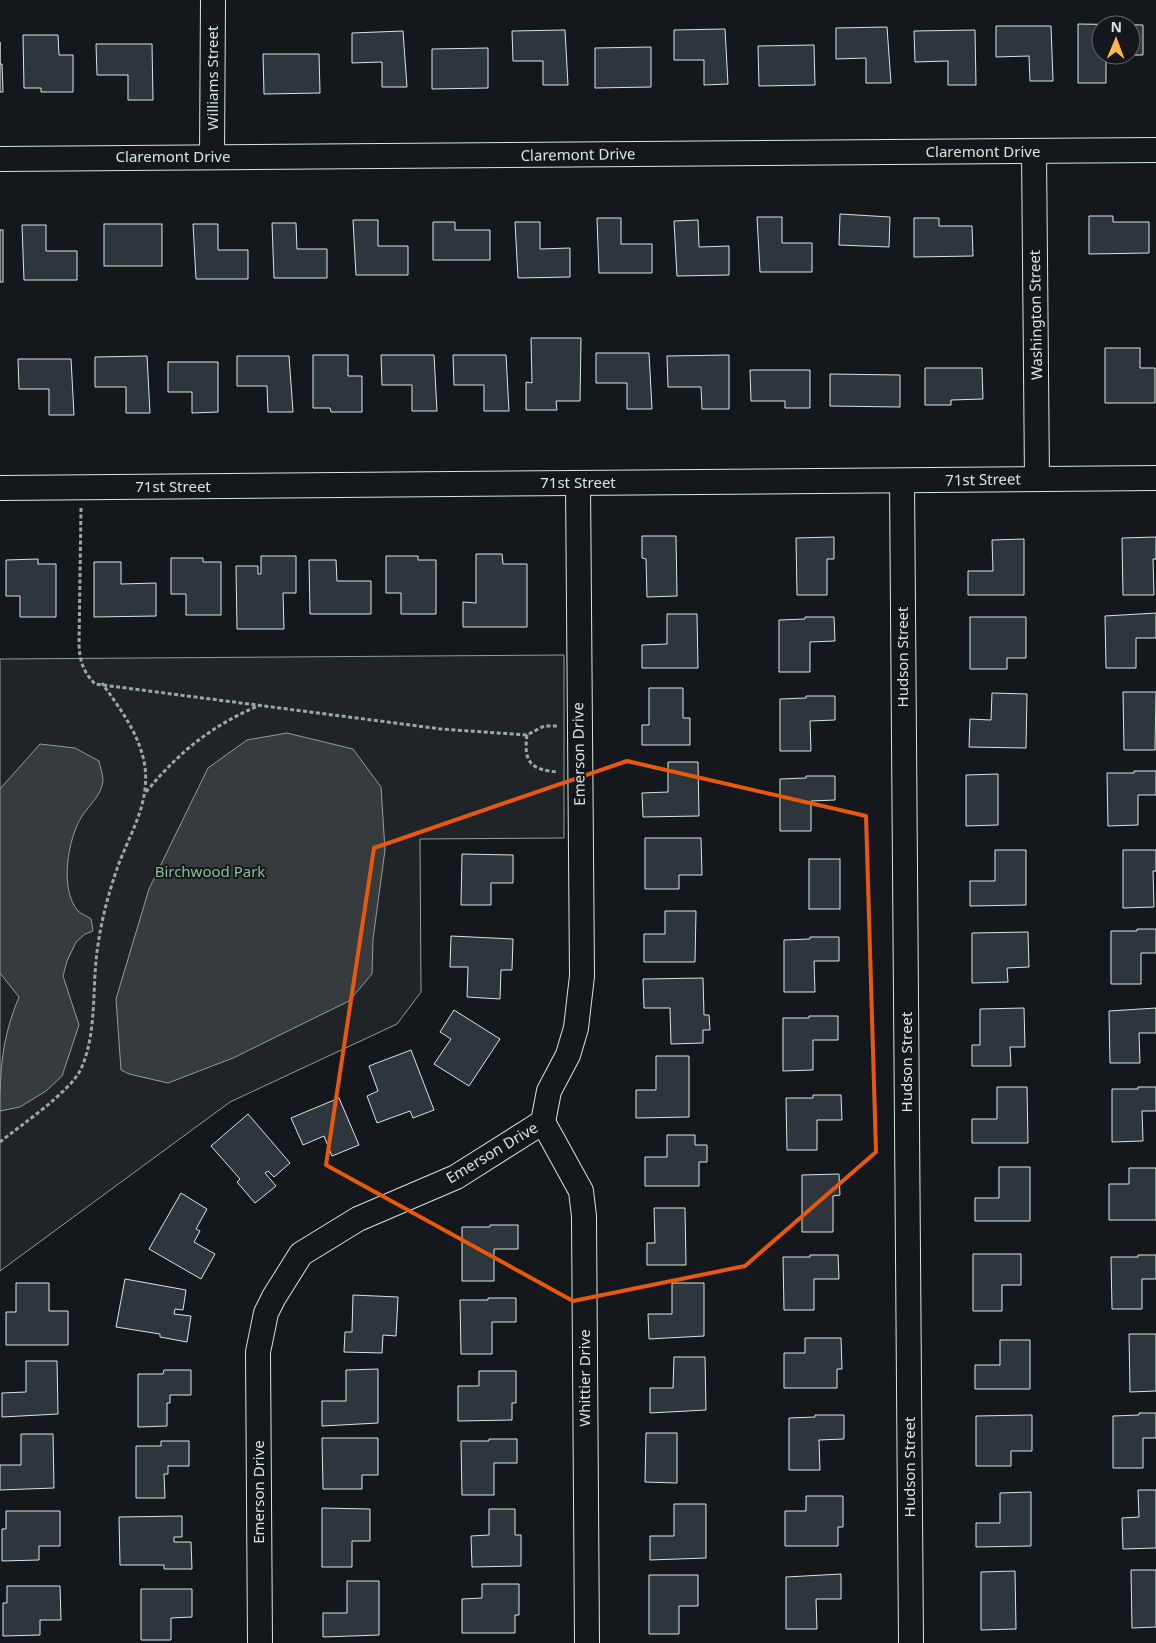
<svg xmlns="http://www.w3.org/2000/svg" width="1156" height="1643" viewBox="0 0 1156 1643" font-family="'Noto Sans',sans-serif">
  <rect width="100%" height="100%" fill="#14181c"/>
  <path fill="#202428" stroke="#939e99" d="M564 655V838L420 839 421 992 397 1024 230 1102 0 1271V659Z"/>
  <g fill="#363b3e" stroke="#939e99">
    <path d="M287 733 353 749 381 787 385 850 373 939 372 974 349 1001 233 1058 168 1083 129 1074 121 1070 116 999 149 889 208 768 247 740Z"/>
    <path d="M40 744 75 748 99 761C100 767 103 774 103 780 102 795 90 804 82 816 68 838 59 889 78 911 81 914 87 916 91 919L93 931 85 934 76 942 67 961 63 976 79 1025 62 1076 46 1091 20 1107 0 1111C0 1068 2 1038 19 997L0 973V789Z"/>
  </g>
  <g fill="#2c363c" stroke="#d8e6dc">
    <path d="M1078 24 1143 25V55H1131V25H1101V55H1106V83H1078Z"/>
    <path d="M996 26H1051L1053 81H1030L1029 56 996 57Z"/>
    <path d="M887 27 891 83H866V58L836 59V28Z"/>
    <path d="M725 29 728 84 704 85V60H674V30Z"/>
    <path d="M565 30 568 85H543V61H513L512 31Z"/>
    <path d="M975 30 976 85H948V61L915 62 914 31Z"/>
    <path d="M403 31 407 87H382V62L352 63V33Z"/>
    <path d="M23 35H58L59 55H73V92H41V88H24Z"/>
    <path d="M0 42V64H2L3 92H0Z"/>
    <path d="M96 44H152L153 100H128V75H97Z"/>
    <path d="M814 45 815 85 759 86 758 46Z"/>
    <path d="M651 47V87L595 88V48Z"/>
    <path d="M488 48V88L432 89V49Z"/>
    <path d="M263 54H319L320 93 264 94Z"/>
    <path d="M840 214 890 217 889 247 839 245Z"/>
    <path d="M1089 216H1113V222H1149V253L1089 254Z"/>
    <path d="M757 217H782V243H812V272H760Z"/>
    <path d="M597 218H621V244H652V273H599Z"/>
    <path d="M914 218H939V226H972L973 256 914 257Z"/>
    <path d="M353 220H378V246H408V275H356Z"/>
    <path d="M698 220 699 247 729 246V275L677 276 674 221Z"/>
    <path d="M433 222H455V230H490V260H433Z"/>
    <path d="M515 222H540V249L570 248V277L518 278Z"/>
    <path d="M272 223H296L297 249H327V278H274Z"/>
    <rect x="104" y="224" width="58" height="42"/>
    <path d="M193 224H218V250H248V279H196Z"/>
    <path d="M22 225H46V251H77V280H24Z"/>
    <rect x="0" y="230" width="3" height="52"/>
    <path d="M531 338H581L580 401H556L557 410H526V382L532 383Z"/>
    <path d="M1105 348H1140V368H1155V403H1105Z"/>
    <path d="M596 353H649L652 409H627V383H596Z"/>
    <path d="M313 355H348V376H362V412H331L330 408H313Z"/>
    <path d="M381 355H434L437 411H412V385H382Z"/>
    <path d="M453 355H506L509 411H484V385H454Z"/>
    <path d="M729 355V409H702L701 387H668L667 356Z"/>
    <path d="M147 356 150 413H126V387H95V357Z"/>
    <path d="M237 356H289L293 412H268L267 386H237Z"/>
    <path d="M18 359H71L74 415H49V389H19Z"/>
    <path d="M168 362H218V412L192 413V392H168Z"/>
    <path d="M925 368H982L983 399 951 400V405H925Z"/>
    <path d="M750 370H810V408H785V401H751Z"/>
    <path d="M830 374 900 375V407L830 406Z"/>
    <path d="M642 536H676L677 596 647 597 646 559 642 558Z"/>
    <path d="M834 537V559H827V595H797L796 538Z"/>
    <path d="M1156 537V559H1153L1154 595H1123L1122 538Z"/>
    <path d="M1024 539V595H968V571H993L992 540Z"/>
    <path d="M476 554H502L503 564H527V627H463V602L476 603Z"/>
    <path d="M261 556H296V593H283L284 629H237L236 566H258V574H261Z"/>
    <path d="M386 556H418V560H436V614H401V593H386Z"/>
    <path d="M171 558H203V562H221V615H186V594H171Z"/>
    <path d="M38 559V564H56V617H20V596H6V560Z"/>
    <path d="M309 560H336L337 581H371V614H310Z"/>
    <path d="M94 562H121V584L156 583V616L94 617Z"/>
    <path d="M1156 613V638H1136V668H1106L1105 616Z"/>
    <path d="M667 614H697L698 668H642V645L667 644Z"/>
    <path d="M805 617H834L835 641 810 642V672H779V620L805 619Z"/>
    <path d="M970 617H1026V658H1007V669H970Z"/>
    <path d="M649 688H683V718H690V745H642V725H649Z"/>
    <path d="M1123 692H1156L1155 750H1124Z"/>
    <path d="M992 693 1027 694 1026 748 969 747 970 719 991 720Z"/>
    <path d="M806 696H835V720L810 721 811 751H780V699L806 698Z"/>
    <path d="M668 762H698L699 816 643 817 642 793 668 792Z"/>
    <path d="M1134 771H1156V795H1138V825L1108 826 1107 773H1134Z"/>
    <path d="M998 774V825L966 826V775Z"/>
    <path d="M806 776H835V800L811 801V831H780V779L806 778Z"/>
    <path d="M645 838H701L702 875H679V889H645Z"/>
    <path d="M995 850H1026V905L970 906V881H995Z"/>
    <path d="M1123 850H1156V871H1153L1154 907 1123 908Z"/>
    <path d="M462 854 513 855V883H491V905H461Z"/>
    <rect x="809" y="859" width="31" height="50"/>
    <path d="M665 911H696L695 962H644V934H665Z"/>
    <path d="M1137 929H1156V953H1141V984H1111V931H1137Z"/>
    <path d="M1028 932 1029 967 1007 968 1008 982 972 983V933Z"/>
    <path d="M451 936 513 939 512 970H501L500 999 467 997 468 967H450Z"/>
    <path d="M810 937H839V961H814L815 992H784V940L810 939Z"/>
    <path d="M703 978 704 1015H709L710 1030H703V1043L671 1044 670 1008H644L643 979Z"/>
    <path d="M1024 1008 1025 1047H1010L1011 1066H972V1045H980V1009Z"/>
    <path d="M1156 1008V1033H1139L1140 1063H1110L1109 1011Z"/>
    <path d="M454 1010 500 1039 469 1086 434 1064 451 1039 440 1032Z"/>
    <path d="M809 1016H838V1040H813V1070L783 1071V1018H809Z"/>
    <path d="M411 1050 434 1110 413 1118 410 1111 377 1123 367 1096 378 1091 369 1066Z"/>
    <path d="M656 1056H689V1117L636 1118V1090H656Z"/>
    <path d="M997 1087H1027L1028 1143H972V1119H997Z"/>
    <path d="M1138 1087H1156V1111H1142L1143 1141 1112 1142V1089H1138Z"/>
    <path d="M813 1095H841L842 1120H817V1150H787L786 1098H813Z"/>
    <path d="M339 1098 359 1145 332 1156 324 1136 303 1145 291 1118Z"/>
    <path d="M248 1114 290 1163 274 1177 268 1171 265 1173 276 1186 255 1203 237 1182 240 1179 211 1146Z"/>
    <path d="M667 1135H695V1145H707V1162H699V1186H645V1157H667Z"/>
    <path d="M999 1167H1030V1221H975V1198H999Z"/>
    <path d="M1129 1168H1156V1220H1109V1184H1129Z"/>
    <path d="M839 1174 840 1195 833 1196V1232H802V1175Z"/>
    <path d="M181 1193 207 1209 196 1229 200 1231 194 1242 215 1254 201 1279 149 1249Z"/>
    <path d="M654 1208H685L686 1265H647V1243H655Z"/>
    <path d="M490 1225H518V1249H494V1281H462V1227H490Z"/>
    <path d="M973 1254H1021V1285H1002V1311H973Z"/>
    <path d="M810 1255H838L839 1279H814V1310H784L783 1257H810Z"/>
    <path d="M1138 1255H1156V1279H1142V1309H1112L1111 1257H1138Z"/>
    <path d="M125 1279 186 1290 183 1310 175 1309 174 1314 191 1316 187 1342 160 1337V1334L116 1327Z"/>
    <path d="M16 1283H49V1311H68V1345H6V1312H16Z"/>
    <path d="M672 1283H704V1336L649 1339 648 1314H672Z"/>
    <path d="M353 1295 398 1297 396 1336 383 1335 382 1353 344 1352 345 1332H352Z"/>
    <path d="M488 1298H516V1322H492V1354H461L460 1300H488Z"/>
    <path d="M1129 1334H1156V1391L1130 1392Z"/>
    <path d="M805 1338H841L842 1369H837V1388H784V1353H805Z"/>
    <path d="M1000 1340H1030V1389H975V1365H1000Z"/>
    <path d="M674 1357H705L706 1410 650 1413V1388H673Z"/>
    <path d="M26 1361H57L58 1414 2 1417V1393L26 1392Z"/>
    <path d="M378 1369V1423L322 1426V1401H346V1370Z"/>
    <path d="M164 1370H191V1395H170V1403H167V1426L138 1427V1374H163Z"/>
    <path d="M479 1371H516V1403H512V1420L458 1421V1386H479Z"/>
    <path d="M1139 1413H1156V1438H1143V1468H1113V1416L1139 1415Z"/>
    <path d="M815 1415H844V1439L819 1440 820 1470H789V1418L815 1417Z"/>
    <path d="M1032 1415V1451H1011V1466H976V1416Z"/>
    <path d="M646 1433H677V1483L645 1482Z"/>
    <path d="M21 1434H53L54 1488 0 1490V1465H21Z"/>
    <path d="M322 1438H378V1475H362V1489H323Z"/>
    <path d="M489 1439H517V1463H494V1495H462L461 1441H489Z"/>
    <path d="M161 1441H189V1466H168V1474H164L165 1498H136V1446H161Z"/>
    <path d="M1138 1490H1156V1548L1123 1549 1122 1518 1139 1517Z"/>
    <path d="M1031 1492V1546L976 1547V1523H1000V1493Z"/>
    <path d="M806 1496H843V1527H838V1546H785V1511H806Z"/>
    <path d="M674 1504H706V1558L650 1560V1536H674Z"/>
    <path d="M322 1508 370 1509V1541H352V1567H322Z"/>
    <path d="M489 1509H515V1535H521V1566L472 1567 471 1536 489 1535Z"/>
    <path d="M6 1511H60V1546H39V1560L2 1561V1529H6Z"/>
    <path d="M182 1516V1537H174V1542H191L192 1569H164V1565H120L119 1517Z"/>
    <path d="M1131 1570H1156V1627L1132 1628Z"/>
    <path d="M1015 1571 1016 1629 981 1630V1572Z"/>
    <path d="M841 1574V1599H816L817 1629H786V1577Z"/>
    <path d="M649 1575H698V1606H679V1634H649Z"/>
    <path d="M347 1581H379V1635L323 1637V1613H347Z"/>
    <path d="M482 1584H519V1615H515V1633H462V1599L482 1598Z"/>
    <path d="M7 1586H60L61 1620H40V1635L3 1636V1603H7Z"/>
    <path d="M141 1589H192V1617L171 1618V1640H141Z"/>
  </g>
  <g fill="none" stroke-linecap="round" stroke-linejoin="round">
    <g stroke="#d8e6dc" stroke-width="26">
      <g id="minor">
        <path d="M1034 151 1037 479"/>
        <path d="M212 157 213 0"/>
        <path d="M0 159 1156 150"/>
        <path d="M902 481 911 1643"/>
        <path d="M0 488 1156 478"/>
        <path d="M543 1122 581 1191 584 1216 587 1643"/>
        <path d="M260 1643 258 1352 266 1313 274 1297 301 1254 358 1219 456 1177 543 1122 549 1091 568 1055 576 1028 582 976 578 483"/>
      </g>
    </g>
    <g stroke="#9da8a2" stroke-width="3" stroke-dasharray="4 2.5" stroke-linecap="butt">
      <path d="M81 508 79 645C80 662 83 671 95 684L441 729 527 735 544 726H557"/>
      <path d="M527 735C523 763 532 770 558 772"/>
      <path d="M146 792C180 751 211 726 260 705"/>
      <path d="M0 1142C21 1125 70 1092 81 1069 97 1033 92 990 97 952 100 928 106 902 114 878 125 840 150 809 145 767 140 734 120 709 102 683"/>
    </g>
    <use href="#minor" stroke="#14181c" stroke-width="24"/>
  </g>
  <path fill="none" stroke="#e8590c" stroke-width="4" stroke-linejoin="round" d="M627 761 866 816 876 1152 745 1266 573 1301 326 1165 374 848Z"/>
  <g text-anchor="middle" stroke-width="4" stroke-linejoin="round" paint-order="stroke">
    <g font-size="15" fill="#d8e6dc" stroke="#14181c">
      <text transform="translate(213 78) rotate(-90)" y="5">Williams Street</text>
      <text x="983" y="157">Claremont Drive</text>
      <text transform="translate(578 155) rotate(-1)" y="5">Claremont Drive</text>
      <text x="173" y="162">Claremont Drive</text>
      <text transform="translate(1036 315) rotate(-91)" y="5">Washington Street</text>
      <text transform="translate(983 480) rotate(-1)" y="5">71st Street</text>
      <text x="578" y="488">71st Street</text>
      <text x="173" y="492">71st Street</text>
      <text transform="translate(903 657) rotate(-90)" y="5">Hudson Street</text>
      <text transform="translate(579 754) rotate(-91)" y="5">Emerson Drive</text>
      <text transform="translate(907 1062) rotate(-90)" y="5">Hudson Street</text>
      <text transform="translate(492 1153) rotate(-31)" y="5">Emerson Drive</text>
      <text transform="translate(585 1378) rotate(-90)" y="5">Whittier Drive</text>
      <text transform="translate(910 1467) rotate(-90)" y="5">Hudson Street</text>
      <text transform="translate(259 1492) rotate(-90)" y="5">Emerson Drive</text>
    </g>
    <g font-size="15" fill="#8ac095" stroke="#14181c">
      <text x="210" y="877">Birchwood Park</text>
    </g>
  </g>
  <g transform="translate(1116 40) rotate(1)"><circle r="24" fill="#14181c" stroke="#626a69"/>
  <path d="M0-4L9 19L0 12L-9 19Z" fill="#ffb74d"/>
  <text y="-8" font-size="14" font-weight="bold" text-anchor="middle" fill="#d8e6dc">N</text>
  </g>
</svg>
